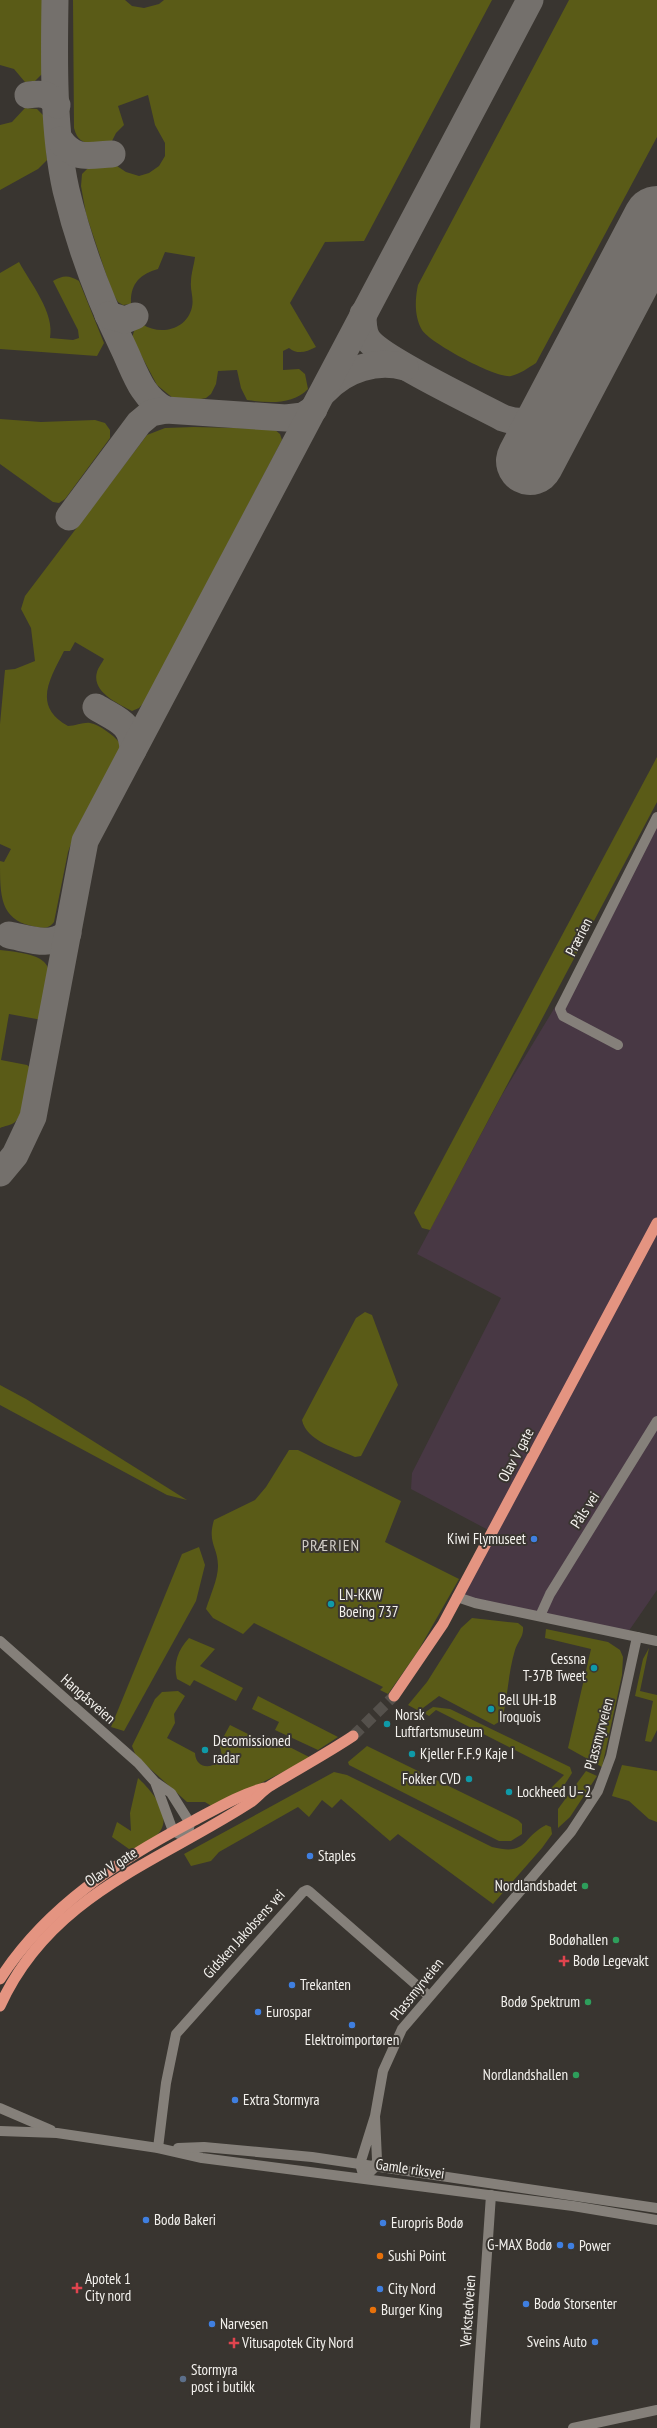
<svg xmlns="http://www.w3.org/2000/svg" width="657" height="2428" viewBox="0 0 657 2428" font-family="'PT Sans Narrow',sans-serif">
  <rect width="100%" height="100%" fill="#393530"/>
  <path fill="#483844" d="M657 817V1590L626 1635 457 1597 492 1532 411 1489 412 1473 501 1298 417 1254 502 1095 590 949Z"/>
  <g fill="#5a5b17">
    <path d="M0 0H45L43 73 35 81 25 82 14 69 0 65Z"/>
    <path d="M73 0H125L132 6 144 8 159 4 164 0H492L364 241 325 242 290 303 316 347C306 352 298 355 289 348L283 351V370L299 369 305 374 308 389C293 405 268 403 247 400L241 388 237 370 218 371 216 384 211 394 206 398 196 400 174 399 157 385 132 338 134 331 142 324C160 336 187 330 192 307 194 298 190 290 191 282 191 274 194 265 195 257L165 252 158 269C140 274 130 284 131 304L123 305 118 302 112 292 86 214 81 186 82 174 88 168 117 166 126 172 139 176 149 173 159 166 165 156V143L155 125 148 95 118 106 124 125 116 133 112 141C94 142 79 149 74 128Z"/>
    <path d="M569 0H657V137L536 363C528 368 520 374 511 376 497 379 430 343 422 330 414 316 415 299 418 285Z"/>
    <path d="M25 108 37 109 44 116 47 160 38 169 0 190V125L12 122Z"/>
    <path d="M19 262C31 284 55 313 50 338L73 340 79 338 78 330 53 281C63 275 69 275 79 281L104 343 97 356 0 349V273Z"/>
    <path d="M0 419 41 422 95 420 105 423 110 430V438L65 499 59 503 53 502 0 464Z"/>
    <path d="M194 427 274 429 280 434 282 440 146 700 139 708 132 711C119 704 91 692 97 672 98 668 102 663 104 659L75 642 70 651H64C50 679 32 706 68 726 75 726 84 722 90 723 100 725 113 735 119 742V751L76 830 68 852 54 922C48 930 42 928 32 926 0 919 0 896 0 861L4 862 11 849 0 844V724L5 670 15 669 35 661 31 628 21 609 25 596 147 435 165 428Z"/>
    <path d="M657 757V802L430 1230 422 1228 414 1213Z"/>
    <path d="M0 950C61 956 53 968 42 1020L9 1014 1 1060 27 1065 33 1070C30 1087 27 1110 15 1122 12 1125 4 1126 0 1128Z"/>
    <path d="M365 1312 372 1315 398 1385 361 1456 355 1457C338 1449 306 1441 302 1420L356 1318Z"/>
    <path d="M0 1385 26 1399 187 1500 167 1495 0 1405Z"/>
    <path d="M289 1450H298L401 1501 385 1542 459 1579 418 1651 388 1694 380 1690 383 1687 254 1623 243 1634 213 1618 206 1609C210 1596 218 1579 218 1566 218 1547 207 1543 214 1520L255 1500 266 1487Z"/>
    <path d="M199 1547 205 1565 196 1601 124 1731 111 1727 182 1554Z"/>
    <path d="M472 1618 518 1623 523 1627C524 1636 518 1641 515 1650 508 1673 508 1697 502 1720L494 1725 439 1696 419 1711 408 1705 427 1682 461 1628Z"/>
    <path d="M546 1629 608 1642 620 1650 623 1657 622 1675 602 1767 568 1748 591 1649 545 1638Z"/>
    <path d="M189 1638 215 1649 200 1666 243 1688 236 1701 194 1680 190 1686 177 1679C173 1663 178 1650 189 1638Z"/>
    <path d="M649 1648 640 1691 657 1695V1730L651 1742 645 1741 653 1701 635 1696 643 1659Z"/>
    <path d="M178 1691 185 1696 174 1714 175 1723 167 1738 195 1753C196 1776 230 1766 219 1745L230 1725 266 1743 270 1737 311 1758 213 1807 205 1802H187L136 1756 132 1746 155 1699 162 1692Z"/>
    <path d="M258 1696 338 1737 318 1750 275 1730 279 1722 252 1709Z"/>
    <path d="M433 1707 450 1709 570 1767 572 1773 565 1784 556 1794 550 1789 564 1775 436 1710 429 1716 424 1713Z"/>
    <path d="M367 1746 518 1820 522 1824V1834L511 1841H499L349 1765 348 1762Z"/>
    <path d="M622 1765 657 1771V1822L649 1819 629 1801 612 1796Z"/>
    <path d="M586 1771 597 1776 570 1817 558 1828V1809Z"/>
    <path d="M334 1772 347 1775 492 1847C528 1856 521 1838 546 1825L551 1827 552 1834 542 1848 493 1904 398 1834 390 1841 341 1799 332 1808 322 1800 309 1817 298 1807 219 1852 211 1861 191 1866 184 1854Z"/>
    <path d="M138 1778C155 1794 180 1824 149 1841 142 1845 137 1848 129 1849L112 1837 117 1822 131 1831 130 1813Z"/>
  </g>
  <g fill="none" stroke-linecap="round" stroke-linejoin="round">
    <g stroke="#74706c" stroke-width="27">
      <path d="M55 0C54 60 53 132 66 190 79 244 99 298 123 347 135 372 141 397 166 410"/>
      <path d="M28 95C42 93 48 93 57 105"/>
      <path d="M60 140C75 161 89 155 112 154"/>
      <path d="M363 314C363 323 363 331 367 338 379 358 477 404 503 418 523 425 537 421 556 412"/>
      <path d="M108 315 125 320 135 316"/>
      <path d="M325 391C345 369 377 359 405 367"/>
      <path d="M69 517 139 423 151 413 166 410 286 418 303 416 314 409"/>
      <path d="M96 707C117 720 132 722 133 750"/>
      <path d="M9 935C30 939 50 948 68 933"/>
      <path d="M0 1173 15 1155 33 1117 85 841 530 0"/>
    </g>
    <path stroke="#74706c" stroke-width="68" d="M530 461 657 220"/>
    <path stroke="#55514c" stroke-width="11" stroke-dasharray="11 5.5" stroke-linecap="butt" d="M353 1736 394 1696"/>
    <g stroke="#85807a" stroke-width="10">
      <path d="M618 1045 563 1016 560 1009 657 817"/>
      <path d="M457 1597 475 1603 657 1641"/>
      <path d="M540 1616 550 1594 657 1421"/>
      <path d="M0 1641 138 1763 155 1782 171 1793 190 1823 187 1838 173 1831 155 1782"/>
      <path d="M375 2116 377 2160 375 2167 364 2178 360 2164 375 2116 383 2071 402 2029 571 1832 598 1791 611 1756 637 1637"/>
      <path d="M158 2148 166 2083 176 2034 303 1892 307 1890 310 1892 429 1996"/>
      <path d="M475 2428 491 2195"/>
      <path d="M573 2428 657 2410"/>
    </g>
    <g stroke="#85807a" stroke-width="10">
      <path d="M0 2108 51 2130"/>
      <path d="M0 2131 57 2133 158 2148 202 2158 573 2206 657 2220"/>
      <path d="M178 2148 204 2147 312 2157 657 2208"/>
    </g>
    <g stroke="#e49481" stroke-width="11">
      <path d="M394 1696 443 1624 657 1223"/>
      <path d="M0 1979C46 1907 119 1860 193 1821 216 1809 239 1795 264 1788"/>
      <path d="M0 2006C50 1895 157 1863 251 1802 258 1797 263 1790 270 1786 298 1769 326 1754 353 1736"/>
    </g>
  </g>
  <g fill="#3f7fe0" stroke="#393530" stroke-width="1.5">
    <circle cx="534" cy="1539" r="4"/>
    <circle cx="310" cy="1856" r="4"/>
    <circle cx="292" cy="1985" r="4"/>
    <circle cx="258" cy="2012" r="4"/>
    <circle cx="352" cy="2025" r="4"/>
    <circle cx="235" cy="2100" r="4"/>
    <circle cx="146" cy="2220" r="4"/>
    <circle cx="383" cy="2223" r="4"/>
    <circle cx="560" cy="2245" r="4"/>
    <circle cx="571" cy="2246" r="4"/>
    <circle cx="380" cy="2289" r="4"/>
    <circle cx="526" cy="2304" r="4"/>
    <circle cx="212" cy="2324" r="4"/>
    <circle cx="595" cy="2342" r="4"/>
  </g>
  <g fill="#0f9aa8" stroke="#393530" stroke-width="1.5">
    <circle cx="331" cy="1604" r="4"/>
    <circle cx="594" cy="1668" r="4"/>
    <circle cx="491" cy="1709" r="4"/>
    <circle cx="387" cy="1724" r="4"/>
    <circle cx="205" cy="1750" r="4"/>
    <circle cx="412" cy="1754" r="4"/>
    <circle cx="469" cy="1779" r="4"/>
    <circle cx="509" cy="1792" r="4"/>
  </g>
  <g fill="#2e9e5b" stroke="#393530" stroke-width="1.5">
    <circle cx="585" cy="1886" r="4"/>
    <circle cx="616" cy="1940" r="4"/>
    <circle cx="588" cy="2002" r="4"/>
    <circle cx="576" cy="2075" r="4"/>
  </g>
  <g fill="#e0444e" stroke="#393530" stroke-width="1.5">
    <path d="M562 1955h4v4h4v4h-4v4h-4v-4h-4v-4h4z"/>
    <path d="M75 2282h4v4h4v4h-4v4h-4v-4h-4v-4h4z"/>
    <path d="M232 2337h4v4h4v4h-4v4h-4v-4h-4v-4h4z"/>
  </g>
  <g fill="#e8710a" stroke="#393530" stroke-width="1.5">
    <circle cx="380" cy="2256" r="4"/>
    <circle cx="373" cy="2310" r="4"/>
  </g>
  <circle fill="#5c6f8a" stroke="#393530" stroke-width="1.5" cx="183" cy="2379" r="4"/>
  <g text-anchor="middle" stroke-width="4" stroke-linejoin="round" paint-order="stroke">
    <g font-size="15" fill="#f4f2ee" stroke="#393530">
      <text transform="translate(579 937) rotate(-63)" y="5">Prærien</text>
      <text transform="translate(516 1455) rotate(-62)" y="5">Olav V gate</text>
      <text transform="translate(585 1510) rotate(-57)" y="5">Påls vei</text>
      <text transform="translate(88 1699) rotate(41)" y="5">Hangåsveien</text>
      <text transform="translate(599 1734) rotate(-75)" y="5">Plassmyrveien</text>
      <text transform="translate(111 1867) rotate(-33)" y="5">Olav V gate</text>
      <text transform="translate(244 1934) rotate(-48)" y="5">Gidsken Jakobsens vei</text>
      <text transform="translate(417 1989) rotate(-51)" y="5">Plassmyrveien</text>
      <text transform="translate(410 2169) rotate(8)" y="5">Gamle riksvei</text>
      <text transform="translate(468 2311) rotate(-86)" y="5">Verkstedveien</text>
    </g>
    <g font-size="15" fill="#f4f2ee" stroke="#393530" text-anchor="start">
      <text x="526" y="1544" text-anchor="end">Kiwi Flymuseet</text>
      <text x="339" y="1600">LN-KKW<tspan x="339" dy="17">Boeing 737</tspan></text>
      <text x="586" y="1664" text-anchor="end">Cessna<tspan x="586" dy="17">T-37B Tweet</tspan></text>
      <text x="499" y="1705">Bell UH-1B<tspan x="499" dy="17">Iroquois</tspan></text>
      <text x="395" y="1720">Norsk<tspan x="395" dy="17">Luftfartsmuseum</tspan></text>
      <text x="213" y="1746">Decomissioned<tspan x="213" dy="17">radar</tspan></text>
      <text x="420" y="1759">Kjeller F.F.9 Kaje I</text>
      <text x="461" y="1784" text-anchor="end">Fokker CVD</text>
      <text x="517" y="1797">Lockheed U–2</text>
      <text x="318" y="1861">Staples</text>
      <text x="577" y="1891" text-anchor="end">Nordlandsbadet</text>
      <text x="608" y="1945" text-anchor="end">Bodøhallen</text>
      <text x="573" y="1966">Bodø Legevakt</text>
      <text x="300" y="1990">Trekanten</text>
      <text x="580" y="2007" text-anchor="end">Bodø Spektrum</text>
      <text x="266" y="2017">Eurospar</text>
      <text x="352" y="2045" text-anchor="middle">Elektroimportøren</text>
      <text x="568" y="2080" text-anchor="end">Nordlandshallen</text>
      <text x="243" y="2105">Extra Stormyra</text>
      <text x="154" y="2225">Bodø Bakeri</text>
      <text x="391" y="2228">Europris Bodø</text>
      <text x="552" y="2250" text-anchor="end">G-MAX Bodø</text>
      <text x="579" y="2251">Power</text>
      <text x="388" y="2261">Sushi Point</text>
      <text x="85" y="2284">Apotek 1<tspan x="85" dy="17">City nord</tspan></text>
      <text x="388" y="2294">City Nord</text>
      <text x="534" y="2309">Bodø Storsenter</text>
      <text x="381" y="2315">Burger King</text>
      <text x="220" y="2329">Narvesen</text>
      <text x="587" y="2347" text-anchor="end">Sveins Auto</text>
      <text x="242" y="2348">Vitusapotek City Nord</text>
      <text x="191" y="2375">Stormyra<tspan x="191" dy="17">post i butikk</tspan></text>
    </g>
    <g font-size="16" letter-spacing="1" fill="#d0ccc5" stroke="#393530">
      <text x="331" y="1551">PRÆRIEN</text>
    </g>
  </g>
</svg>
